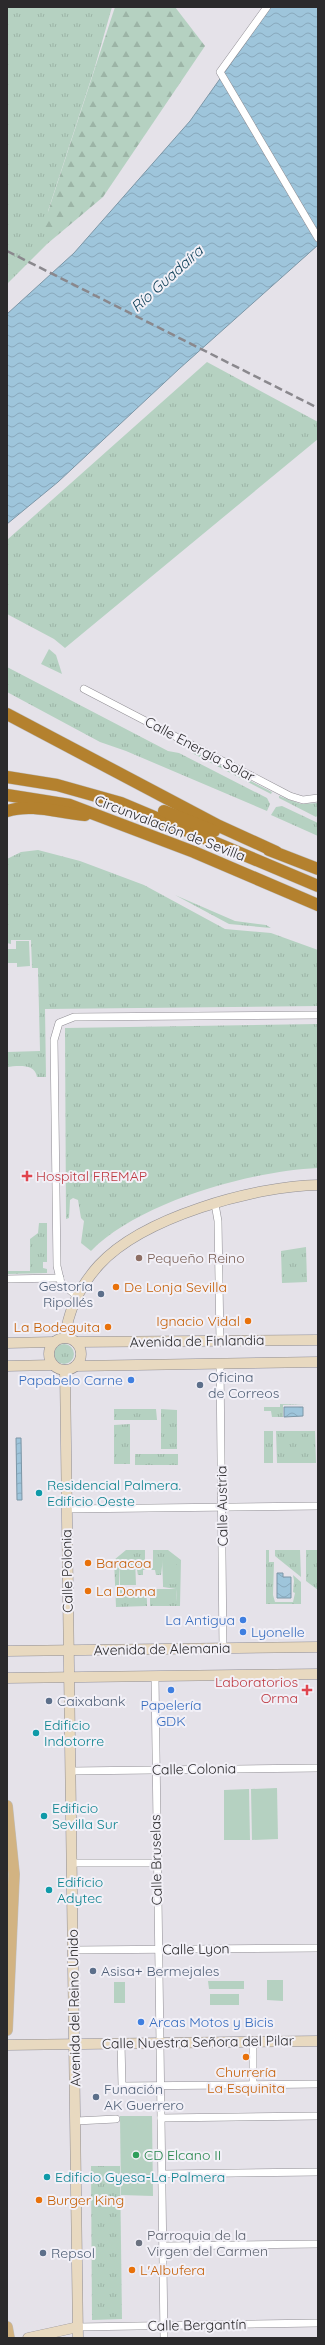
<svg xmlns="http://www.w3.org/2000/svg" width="325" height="2345" viewBox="0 0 325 2345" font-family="Quicksand,sans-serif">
  <defs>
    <pattern id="grass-tufts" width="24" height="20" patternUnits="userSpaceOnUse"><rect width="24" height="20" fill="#b5d1c1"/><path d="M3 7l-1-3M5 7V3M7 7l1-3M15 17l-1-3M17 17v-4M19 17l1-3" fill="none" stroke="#9cb4a6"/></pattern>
    <pattern id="forest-firs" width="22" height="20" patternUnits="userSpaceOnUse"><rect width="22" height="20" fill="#b5d1c1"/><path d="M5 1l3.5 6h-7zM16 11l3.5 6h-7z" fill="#9cb4a6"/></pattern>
    <pattern id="water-waves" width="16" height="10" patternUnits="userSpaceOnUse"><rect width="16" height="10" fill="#9ec5db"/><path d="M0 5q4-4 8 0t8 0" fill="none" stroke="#88a9bc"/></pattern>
  </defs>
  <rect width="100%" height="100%" fill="#e5e2e9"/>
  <g fill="url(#grass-tufts)">
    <path d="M7 7H112L94 70 48 211 47 244 7 284Z"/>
    <path d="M207 362 318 422V439L65 648 54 639 7 614V540Z"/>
    <path d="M49 649 56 655 62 674 41 664Z"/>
    <path d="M7 667 168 751 179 753 267 798 270 804 267 811 126 751 100 742 7 692Z"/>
    <path d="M193 751 272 792 271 794 192 753Z"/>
    <path d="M279 796 301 804 318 803V815L316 817 279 798Z"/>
    <path d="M282 806 318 823V836L271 815 276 807Z"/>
    <path d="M38 850 80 861 144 885 225 929 271 933 318 950V1006L45 1009 46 1077H37C35 1063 17 1066 7 1067V1052L40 1051 38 968H32L31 940H11V944L7 943V859L21 852Z"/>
    <path d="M175 895 235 921 266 925 271 928 229 924Z"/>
    <path d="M318 1024V1168C250 1171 139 1202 91 1251L81 1243 84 1221 81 1218 78 1200 73 1198 70 1200 69 1218 66 1219 65 1028Z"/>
    <path d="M39 1223H47V1262H43V1268L47 1269V1273L7 1274V1271H30V1239L38 1233Z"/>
    <path d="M306 1247 307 1282 282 1283 281 1251Z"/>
    <circle cx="64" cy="1354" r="10"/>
    <path d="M280 1404 306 1405H283V1417H272L271 1411H264V1407H280Z"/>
    <path d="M114 1409H156L157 1420H114Z"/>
    <path d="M161 1409 177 1410V1449H161Z"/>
    <path d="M130 1424V1464H114V1425Z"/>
    <rect x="264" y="1431" width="9" height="32"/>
    <path d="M276 1431H315L316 1463H277Z"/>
    <rect x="135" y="1454" width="43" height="11"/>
    <path d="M126 1550H145V1568H153V1550H168L181 1560 180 1606H150V1602L177 1601 176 1589 163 1587V1584L176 1583 163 1558 161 1575H156L155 1570H143V1575H138L135 1559H119V1602H147V1606L116 1607 114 1560Z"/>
    <path d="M266 1550H269V1562H274L273 1595 275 1602H293L295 1593 293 1592 294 1581 293 1575 301 1582V1604H266Z"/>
    <path d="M275 1550H300L301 1577 275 1556Z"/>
    <path d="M306 1550H318V1590L306 1581Z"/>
    <path d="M91 2166H120L122 2319 92 2320Z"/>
  </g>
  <path fill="url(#forest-firs)" d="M115 7H175L205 46 103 197 47 244 43 227Z"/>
  <g fill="#b5d1c1">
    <path d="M16 941H29L30 966 17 967V963H7V949H16Z"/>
    <path d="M162 1558H176V1584H163Z"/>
    <path d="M119 1559H135L136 1585H120Z"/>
    <path d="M146 1589 147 1602 119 1603V1590Z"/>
    <path d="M150 1589H176L177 1602H150Z"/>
    <path d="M277 1788 278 1839 252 1840 251 1789Z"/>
    <path d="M249 1789 250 1840H224V1790Z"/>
    <path d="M267 1980H283V2001L267 2000Z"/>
    <path d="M208 1981H244V1989H209Z"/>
    <rect x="114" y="1982" width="11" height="21"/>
    <rect x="210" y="1994" width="29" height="11"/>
    <path d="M120 2116H152L153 2196 121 2195Z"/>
  </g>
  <g fill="url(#water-waves)" stroke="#7c96a6">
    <path d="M271 7H318V245L179 369 58 482 7 524V314L74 253 190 121Z"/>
    <path d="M284 1407H303V1416L284 1417Z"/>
    <path d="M16 1438H21L22 1500H17Z"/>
    <path d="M277 1573H283V1577H291V1598H277Z"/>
  </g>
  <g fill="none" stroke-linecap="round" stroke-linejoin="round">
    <g stroke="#908e94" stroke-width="8">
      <g id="street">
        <path d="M267 7 220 72 318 238"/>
        <path d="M84 689 290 796 303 800 318 798"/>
        <path d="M215 1204 218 1221 220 1341"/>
        <path d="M7 1279 60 1278"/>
        <path d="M77 1296 61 1283 57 1266 54 1040 59 1023 74 1017 318 1015"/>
        <path d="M220 1363 223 1648"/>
        <path d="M66 1509 318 1506"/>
        <path d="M155 1677 164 2338"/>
        <path d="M71 1771 318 1768"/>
        <path d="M72 1863H156"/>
        <path d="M74 1950 318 1948"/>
        <path d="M121 2043 122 2086 318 2084"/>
        <path d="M253 2085V2042"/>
        <path d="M161 2118 318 2116"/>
        <path d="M76 2121 116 2119"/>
        <path d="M162 2174 318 2172"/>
        <path d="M163 2246 318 2244"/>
        <path d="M78 2327 318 2323"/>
      </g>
    </g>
    <g stroke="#908e94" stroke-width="11">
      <g id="secondary">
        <circle cx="65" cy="1354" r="16"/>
        <path d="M65 1338C68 1310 81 1285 99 1265 143 1217 255 1186 318 1185"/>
        <path d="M76 1342 318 1340"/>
        <path d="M7 1343 54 1342"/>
        <path d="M7 1366 53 1365"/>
        <path d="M76 1366 318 1362"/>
        <path d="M65 1370 78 2338"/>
        <path d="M7 1651 318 1647"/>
        <path d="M7 1678 318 1674"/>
        <path d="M7 2045 318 2041"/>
        <path d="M28 2338 78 2327"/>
      </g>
    </g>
    <g stroke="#bfbfc0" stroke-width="12">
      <g id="primary">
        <path d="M7 1806 14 1874 7 2030"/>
        <path d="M7 2327 9 2338"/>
      </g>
    </g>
    <g stroke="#bfbfc0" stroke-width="13">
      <g id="highway">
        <path d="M7 714 219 826 276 852"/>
        <path d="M7 777 57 785 121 803 318 886"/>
        <path d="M7 795 70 805 194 852 318 905"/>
        <path d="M7 811C32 803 59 813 85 815"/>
        <path d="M164 811 214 831"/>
        <path d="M269 850 318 869"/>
      </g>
    </g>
    <use href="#street" stroke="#fff" stroke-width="7"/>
    <use href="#secondary" stroke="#e8d9c0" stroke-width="10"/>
    <use href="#primary" stroke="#d2b382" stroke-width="11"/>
    <use href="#highway" stroke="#b4812e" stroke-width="12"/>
    <path stroke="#8a888d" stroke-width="2.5" stroke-dasharray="8 4" stroke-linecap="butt" d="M7 251 318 408"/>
  </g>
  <g fill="#e0444e" stroke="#f2f0f7" stroke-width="1.5">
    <path d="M25 1170h4v4h4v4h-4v4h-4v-4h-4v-4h4z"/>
    <path d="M305 1684h4v4h4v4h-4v4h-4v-4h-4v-4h4z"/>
  </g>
  <circle fill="#8d6e63" stroke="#f2f0f7" stroke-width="1.5" cx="139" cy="1258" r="4"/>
  <g fill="#e8710a" stroke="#f2f0f7" stroke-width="1.5">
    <circle cx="116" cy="1287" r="4"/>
    <circle cx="248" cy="1321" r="4"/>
    <circle cx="108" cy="1327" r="4"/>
    <circle cx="88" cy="1563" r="4"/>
    <circle cx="88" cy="1591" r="4"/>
    <circle cx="246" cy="2057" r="4"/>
    <circle cx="39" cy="2200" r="4"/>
    <circle cx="132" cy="2270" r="4"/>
  </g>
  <g fill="#5c6f8a" stroke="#f2f0f7" stroke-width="1.5">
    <circle cx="101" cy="1294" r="4"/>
    <circle cx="200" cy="1385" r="4"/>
    <circle cx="49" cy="1701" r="4"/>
    <circle cx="93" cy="1971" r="4"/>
    <circle cx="96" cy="2097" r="4"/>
    <circle cx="43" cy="2253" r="4"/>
  </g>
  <g fill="#3f7fe0" stroke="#f2f0f7" stroke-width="1.5">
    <circle cx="131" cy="1380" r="4"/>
    <circle cx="243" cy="1620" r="4"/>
    <circle cx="243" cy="1632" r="4"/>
    <circle cx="171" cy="1690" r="4"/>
    <circle cx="141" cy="2022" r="4"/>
  </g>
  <g fill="#0f9aa8" stroke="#f2f0f7" stroke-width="1.5">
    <circle cx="39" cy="1493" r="4"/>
    <circle cx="36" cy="1733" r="4"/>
    <circle cx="44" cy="1816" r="4"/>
    <circle cx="49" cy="1890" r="4"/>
    <circle cx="47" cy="2177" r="4"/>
  </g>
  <circle fill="#2e9e5b" stroke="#f2f0f7" stroke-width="1.5" cx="136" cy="2155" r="4"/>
  <circle fill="#6b7280" stroke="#f2f0f7" stroke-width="1.5" cx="139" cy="2243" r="4"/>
  <g text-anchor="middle" stroke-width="4" stroke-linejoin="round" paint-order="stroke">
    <g font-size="14" fill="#2b2a2c" stroke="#f2f0f7">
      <text transform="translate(200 749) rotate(28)" y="5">Calle Energía Solar</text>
      <text transform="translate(170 828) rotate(21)" y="5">Circunvalación de Sevilla</text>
      <text transform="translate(197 1341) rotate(-1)" y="5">Avenida de Finlandia</text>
      <text transform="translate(222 1506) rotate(-91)" y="5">Calle Austria</text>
      <text transform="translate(67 1571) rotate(-91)" y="5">Calle Polonia</text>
      <text transform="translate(162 1649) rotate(-1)" y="5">Avenida de Alemania</text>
      <text transform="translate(194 1769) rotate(-1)" y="5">Calle Colonia</text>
      <text transform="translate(156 1860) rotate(-91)" y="5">Calle Bruselas</text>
      <text transform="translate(196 1949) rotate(-1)" y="5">Calle Lyon</text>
      <text transform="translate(74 2008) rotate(-91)" y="5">Avenida del Reino Unido</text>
      <text transform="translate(198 2042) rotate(-1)" y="5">Calle Nuestra Señora del Pilar</text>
      <text transform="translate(197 2325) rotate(-1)" y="5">Calle Bergantín</text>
    </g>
    <g font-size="14" fill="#be3a42" stroke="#f2f0f7" text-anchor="start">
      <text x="36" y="1181">Hospital FREMAP</text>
      <text x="298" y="1687" text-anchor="end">Laboratorios<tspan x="298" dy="16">Orma</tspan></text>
    </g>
    <g font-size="14" fill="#785e54" stroke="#f2f0f7" text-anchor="start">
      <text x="147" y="1263">Pequeño Reino</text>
    </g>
    <g font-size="14" fill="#4e5e75" stroke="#f2f0f7" text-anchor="start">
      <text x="93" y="1291" text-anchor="end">Gestoría<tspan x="93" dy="16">Ripollés</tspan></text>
      <text x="208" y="1382">Oficina<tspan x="208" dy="16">de Correos</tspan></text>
      <text x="57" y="1706">Caixabank</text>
      <text x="101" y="1976">Asisa+ Bermejales</text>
      <text x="104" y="2094">Funación<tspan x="104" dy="16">AK Guerrero</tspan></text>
      <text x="51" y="2258">Repsol</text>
    </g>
    <g font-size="14" fill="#c56008" stroke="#f2f0f7" text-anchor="start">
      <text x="124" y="1292">De Lonja Sevilla</text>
      <text x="240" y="1326" text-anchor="end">Ignacio Vidal</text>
      <text x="100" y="1332" text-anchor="end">La Bodeguita</text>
      <text x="96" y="1568">Baracoa</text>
      <text x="96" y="1596">La Doma</text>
      <text x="246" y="2077" text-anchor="middle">Churrería<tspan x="246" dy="16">La Esquinita</tspan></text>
      <text x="47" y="2205">Burger King</text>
      <text x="140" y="2275">L'Albufera</text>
    </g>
    <g font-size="14" fill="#366cbe" stroke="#f2f0f7" text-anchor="end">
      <text x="123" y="1385">Papabelo Carne</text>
      <text x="235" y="1625">La Antigua</text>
      <text x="251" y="1637" text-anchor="start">Lyonelle</text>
      <text x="171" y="1710" text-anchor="middle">Papelería<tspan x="171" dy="16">GDK</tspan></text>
      <text x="149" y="2027" text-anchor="start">Arcas Motos y Bicis</text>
    </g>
    <g font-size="14" fill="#0d838f" stroke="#f2f0f7" text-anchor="start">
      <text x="47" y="1490">Residencial Palmera.<tspan x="47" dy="16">Edificio Oeste</tspan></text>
      <text x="44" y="1730">Edificio<tspan x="44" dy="16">Indotorre</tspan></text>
      <text x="52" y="1813">Edificio<tspan x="52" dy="16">Sevilla Sur</tspan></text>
      <text x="57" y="1887">Edificio<tspan x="57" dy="16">Adytec</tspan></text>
      <text x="55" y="2182">Edificio Gyesa-La Palmera</text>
    </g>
    <g font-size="14" fill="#27864d" stroke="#f2f0f7" text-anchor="start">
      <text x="144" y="2160">CD Elcano II</text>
    </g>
    <g font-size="14" fill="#5b616d" stroke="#f2f0f7" text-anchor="start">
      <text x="147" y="2240">Parroquia de la<tspan x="147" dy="16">Virgen del Carmen</tspan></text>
    </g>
    <g font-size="15" font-style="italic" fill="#11425a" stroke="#f2f0f7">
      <text transform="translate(167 279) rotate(-42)" y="5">Río Guadaíra</text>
    </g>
  </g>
  <rect width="325" height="2345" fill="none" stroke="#2b2a2c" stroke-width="16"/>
</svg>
